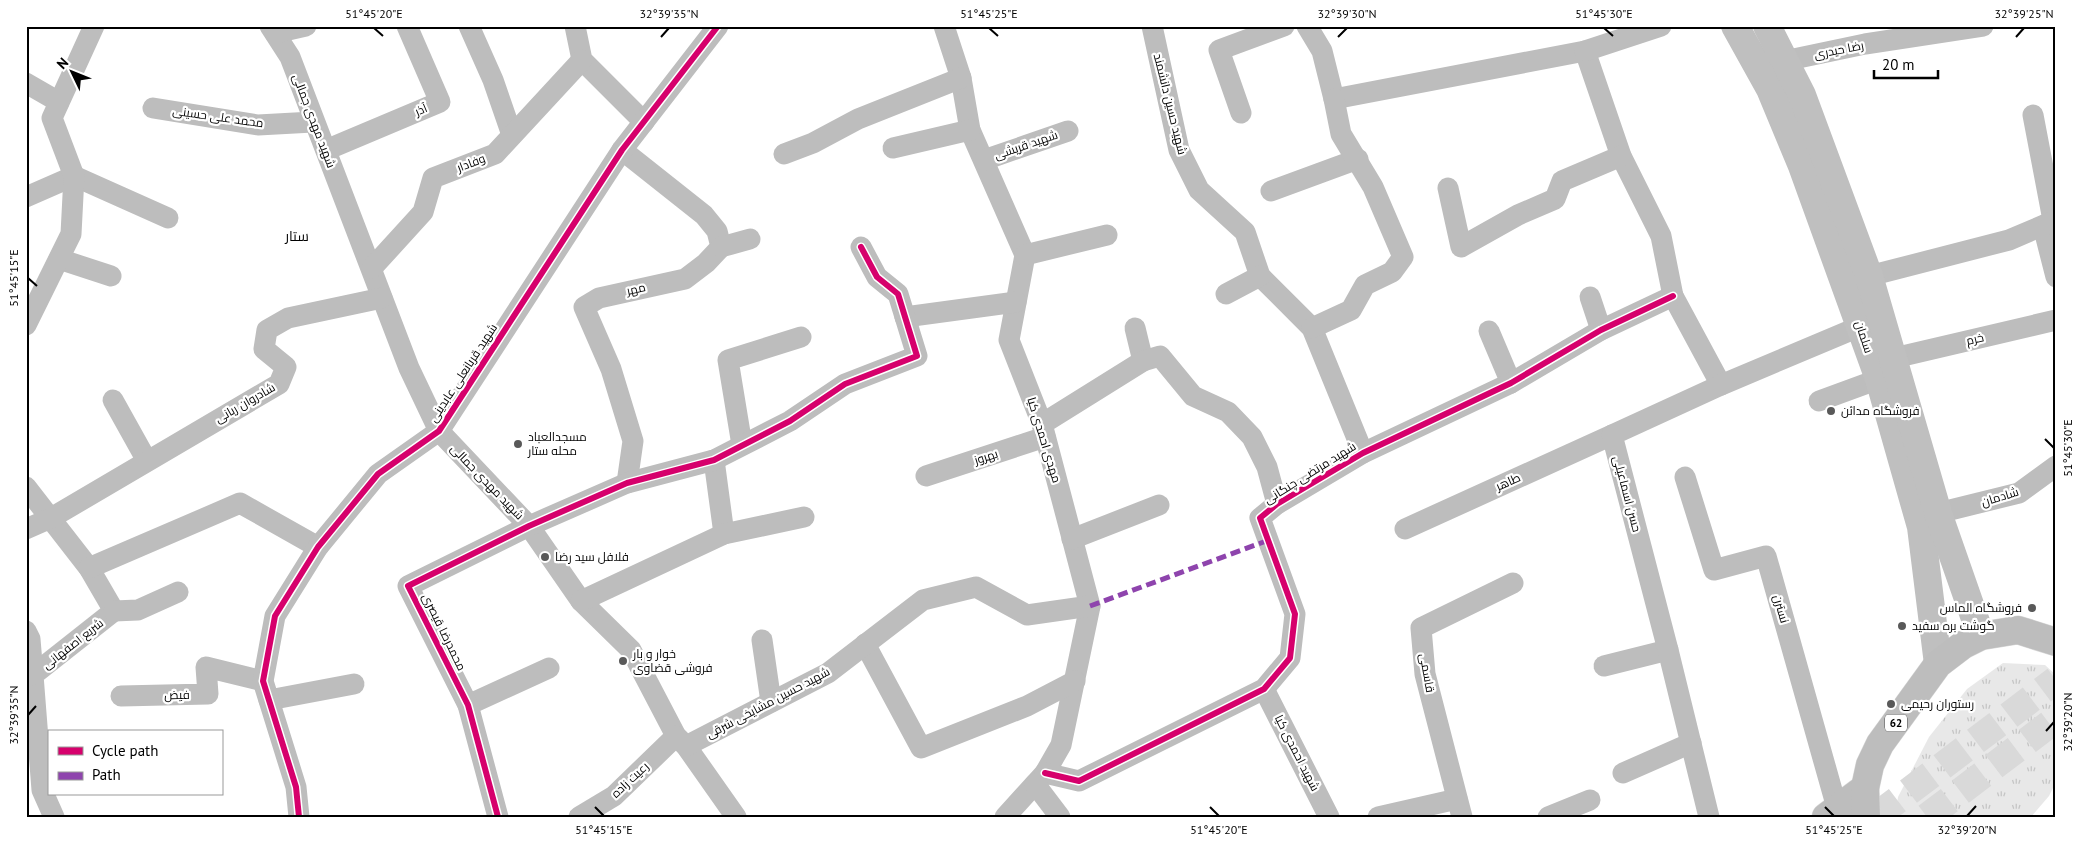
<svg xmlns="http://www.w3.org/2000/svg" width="2082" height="843" viewBox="0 0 2082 843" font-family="'PT Sans',Cairo,sans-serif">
  <defs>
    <pattern id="grass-tufts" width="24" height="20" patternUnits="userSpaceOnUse" patternTransform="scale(1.25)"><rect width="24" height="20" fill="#e8e8e8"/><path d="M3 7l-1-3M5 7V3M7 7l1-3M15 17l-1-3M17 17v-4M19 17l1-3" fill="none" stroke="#c5c5c5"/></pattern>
  </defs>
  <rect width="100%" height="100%" fill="#fff"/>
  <path fill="url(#grass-tufts)" d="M2003 663 2045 665 2056 675V782L2049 796 2031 817H1895L1898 797 1929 737 1967 689Z"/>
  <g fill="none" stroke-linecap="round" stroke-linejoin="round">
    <g stroke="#d9d9d9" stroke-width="28" stroke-dasharray="28 14" stroke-linecap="butt">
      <path d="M1875 817 2056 680"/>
      <path d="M1927 817 2056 719"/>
    </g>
    <g stroke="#dbdbdb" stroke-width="29">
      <g id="primary">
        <path d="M1826 817 1865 788"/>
        <path d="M1866 817 1865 788 1870 765 1880 744 1938 664 1963 645 1981 636 2018 630 2056 642"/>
      </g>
    </g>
    <g stroke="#bdbdbd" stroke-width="21">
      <path d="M270 26 290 57 409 368 439 431 529 526 581 601 631 650 676 736 686 746 736 817"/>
      <path d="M469 26 493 80 512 135"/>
      <path d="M575 26 582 60 644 122"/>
      <path d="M944 26 961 78 970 130 1025 255 1009 340 1042 424 1090 606 1061 745 1045 773 1005 817"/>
      <path d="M1152 26 1179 150 1199 190 1245 232 1260 276 1312 328 1363 453"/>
      <path d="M1307 26 1322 51 1334 99 1585 51 1621 156 1661 236 1673 296 1721 385"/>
      <path d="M275 33 306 26"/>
      <path d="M1585 51 1661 26"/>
      <path d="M1784 61 1865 44 1983 26"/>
      <path d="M26 83 59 102"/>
      <path d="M153 108 258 125 313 122"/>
      <path d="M1241 113 1219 50 1284 26"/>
      <path d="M2033 115 2053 220"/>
      <path d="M893 148 970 130"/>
      <path d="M326 150 440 102 407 26"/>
      <path d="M622 150 704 215 717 231 721 247 706 263 685 279 599 298 584 307 611 369 633 441 627 483"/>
      <path d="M784 154 813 143 858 119 961 78"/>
      <path d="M984 160 1068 131"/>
      <path d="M1448 188 1461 247 1518 215 1555 199 1562 181 1621 156"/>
      <path d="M1271 191 1358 159"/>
      <path d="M26 197 74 176 168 218"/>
      <path d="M2043 226 2056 277"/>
      <path d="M721 247 750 239"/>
      <path d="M1025 255 1107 235"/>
      <path d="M59 259 111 276"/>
      <path d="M372 268 423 212 433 178 495 154 582 60"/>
      <path d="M1869 276 2009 240 2056 220"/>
      <path d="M1226 294 1260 276"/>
      <path d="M1590 297 1601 330"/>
      <path d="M905 317 1016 302"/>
      <path d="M26 325 71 234 74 176 52 118 94 26"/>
      <path d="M1135 328 1143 361"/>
      <path d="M1312 328 1351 310 1365 285 1392 272 1403 257 1373 187 1341 134 1334 99"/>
      <path d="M1489 331 1511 383"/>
      <path d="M1894 358 2056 320"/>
      <path d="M113 400 147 461"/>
      <path d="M1819 401 1879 379"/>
      <path d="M1042 424 1143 361 1160 356 1193 396 1228 412 1252 437 1267 467 1277 504"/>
      <path d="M742 445 728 360 801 337"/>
      <path d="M714 460 724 534"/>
      <path d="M926 476 1045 437"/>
      <path d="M1685 477 1714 570 1766 556 1837 808"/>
      <path d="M26 487 89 568 114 611 33 675 42 790 54 817"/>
      <path d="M1938 513 2019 493 2056 466"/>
      <path d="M26 529 51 518 279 384 286 367 264 349 267 330 288 318 382 298"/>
      <path d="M1405 529 1612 435"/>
      <path d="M1072 539 1159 505"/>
      <path d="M89 568 240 503 318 547"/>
      <path d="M581 601 724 534 804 517"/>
      <path d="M114 611 138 610 178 592"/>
      <path d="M26 631 30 639 33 675"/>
      <path d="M762 640 771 702"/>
      <path d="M865 644 921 748 1027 706 1075 681"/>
      <path d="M1604 666 1668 650"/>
      <path d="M1264 689 1329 817"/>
      <path d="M121 696 208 694 206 667 263 681"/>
      <path d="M269 700 354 684"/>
      <path d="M468 705 549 668"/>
      <path d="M686 746 828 673 923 600 976 587 1027 615 1090 606"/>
      <path d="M1045 773 1079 781 1264 689 1290 658 1295 614 1260 518 1277 504 1363 453 1511 383 1601 330 1673 296"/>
      <path d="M1623 773 1691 743"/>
      <path d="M1035 784 1060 817"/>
      <path d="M299 817 296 787 263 681 275 616 318 547 378 474 439 431 622 150 718 26"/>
      <path d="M498 817 468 705 408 586 529 526 627 483 714 460 790 421 845 384 917 356 898 294 877 277 861 247"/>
      <path d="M579 817 614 796 676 736"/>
      <path d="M1378 817 1457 799"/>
      <path d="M1462 817 1425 674 1421 628 1513 583"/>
      <path d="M1548 817 1590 800"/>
      <path d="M1709 817 1668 650 1612 435 1721 385 1861 326"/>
    </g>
    <g stroke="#bfbfbf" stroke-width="28">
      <path d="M1735 26 1770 89 1802 166 1879 379 1921 527 1938 664"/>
      <path d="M1767 26 1802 95 1869 276 1938 513 1981 636"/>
    </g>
    <use href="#primary" stroke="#bdbdbd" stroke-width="28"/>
    <path stroke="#8e44ad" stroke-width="5" stroke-dasharray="10 5" stroke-linecap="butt" d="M1090 606 1269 540"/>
    <g stroke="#fff" stroke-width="9">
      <g id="cycleway">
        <path d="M1045 773 1079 781 1264 689 1290 658 1295 614 1260 518 1277 504 1363 453 1511 383 1601 330 1673 296"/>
        <path d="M299 817 296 787 263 681 275 616 318 547 378 474 439 431 622 150 718 26"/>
        <path d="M498 817 468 705 408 586 529 526 627 483 714 460 790 421 845 384 917 356 898 294 877 277 861 247"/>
      </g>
    </g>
    <use href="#cycleway" stroke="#d6006c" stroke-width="6"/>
  </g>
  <path fill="none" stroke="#000" stroke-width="2" d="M374 28 383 36M989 28 998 36M1604 28 1613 36M661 37 669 28M1338 37 1347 28M2016 37 2024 28M28 278 37 286M2045 439 2054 448M28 715 36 706M2046 731 2054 722M595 807 604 816M1210 807 1219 816M1825 807 1834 816M1967 816 1976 806"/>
  <g fill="#595959" stroke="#fff" stroke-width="2">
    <circle cx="1831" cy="411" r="5"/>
    <circle cx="518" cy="444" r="5"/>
    <circle cx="545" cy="557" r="5"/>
    <circle cx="2032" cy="608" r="5"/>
    <circle cx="1902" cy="626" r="5"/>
    <circle cx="623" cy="661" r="5"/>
    <circle cx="1891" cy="704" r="5"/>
  </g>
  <g text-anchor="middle" stroke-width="4.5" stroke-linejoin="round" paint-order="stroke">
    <rect fill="#fff" stroke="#4c4c4c" stroke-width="1" x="1885" y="714.5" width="22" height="17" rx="4"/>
    <g font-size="11" font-weight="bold" fill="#000">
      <text x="1896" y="727">62</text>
    </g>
    <g font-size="12" fill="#000" stroke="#fff">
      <text transform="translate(1839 50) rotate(-11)" y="4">رضا حیدری</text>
      <text transform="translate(1170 104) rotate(76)" y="4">شهید حسین دانشمند</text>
      <text transform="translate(421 110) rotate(-23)" y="4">آذر</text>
      <text transform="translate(218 117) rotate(8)" y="4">محمد علی حسینی</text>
      <text transform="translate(314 121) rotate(69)" y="4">شهید مهدی جمالی</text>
      <text transform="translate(1026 145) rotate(-19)" y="4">شهید قریشی</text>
      <text transform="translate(471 163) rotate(-21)" y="4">وفادار</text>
      <text transform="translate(636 289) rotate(-12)" y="4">مهر</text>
      <text transform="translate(1864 337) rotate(72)" y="4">سلمان</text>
      <text transform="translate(1975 339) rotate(-13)" y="4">خرم</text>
      <text transform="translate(463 373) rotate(-57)" y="4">شهید قربانعلی عابدینی</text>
      <text transform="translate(245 403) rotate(-30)" y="4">شادروان ربانی</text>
      <text transform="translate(1044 440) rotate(73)" y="4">مهدی احمدی کیا</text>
      <text transform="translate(986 457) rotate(-18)" y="4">بهروز</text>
      <text transform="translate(1310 473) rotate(-32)" y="4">شهید مرتضی چنگانی</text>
      <text transform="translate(487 482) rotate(46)" y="4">شهید مهدی جمالی</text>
      <text transform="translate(1508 482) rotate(-24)" y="4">طاهر</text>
      <text transform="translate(1627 494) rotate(75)" y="4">حسن اسماعیلی</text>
      <text transform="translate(2000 497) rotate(-17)" y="4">شادمان</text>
      <text transform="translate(1781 609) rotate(74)" y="4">نسترن</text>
      <text transform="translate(444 632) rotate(64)" y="4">محمدرضا قیصری</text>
      <text transform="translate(73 644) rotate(-38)" y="4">شریع اصفهانی</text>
      <text transform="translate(1427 673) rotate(80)" y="4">قاسمی</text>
      <text transform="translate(177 695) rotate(-1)" y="4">فیض</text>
      <text transform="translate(768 703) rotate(-28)" y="4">شهید حسین مشایخی شرقی</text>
      <text transform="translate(1297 753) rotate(63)" y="4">شهید احمدی کیا</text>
      <text transform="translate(630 780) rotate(-43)" y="4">رعیت زاده</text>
    </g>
    <g font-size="12" fill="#000" stroke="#fff" text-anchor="start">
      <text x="1841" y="415">فروشگاه مدائن</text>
      <text x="528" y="441">مسجدالعباد<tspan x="528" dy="14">محله ستار</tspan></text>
      <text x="555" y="561">فلافل سید رضا</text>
      <text x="2022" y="612" text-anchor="end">فروشگاه الماس</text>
      <text x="1912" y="630">گوشت بره سفید</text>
      <text x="633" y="658">خوار و بار<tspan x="633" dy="14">فروشی قضاوی</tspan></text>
      <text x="1901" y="708">رستوران رحیمی</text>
    </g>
    <g font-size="14" fill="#000" stroke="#fff">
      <text x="297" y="241">ستار</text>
    </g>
  </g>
  <rect width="2082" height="843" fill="none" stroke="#ffffff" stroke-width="55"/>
  <rect x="48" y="730" width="175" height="65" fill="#ffffff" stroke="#999999"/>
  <rect x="58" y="747" width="25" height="8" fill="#d6006c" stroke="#999999"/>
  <text x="92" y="756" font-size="15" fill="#000000">Cycle path</text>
  <rect x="58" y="772" width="25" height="8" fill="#8e44ad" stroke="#999999"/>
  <text x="92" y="780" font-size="15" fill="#000000">Path</text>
  <g transform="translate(72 72) rotate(313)" stroke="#ffffff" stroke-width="4" paint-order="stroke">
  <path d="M0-4L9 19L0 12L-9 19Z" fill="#000000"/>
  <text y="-8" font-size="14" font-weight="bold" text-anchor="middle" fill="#000000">N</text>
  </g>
  <path d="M1874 70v8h64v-8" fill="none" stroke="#000000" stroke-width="2.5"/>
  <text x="1882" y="70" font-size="15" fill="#000000" stroke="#ffffff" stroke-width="4" paint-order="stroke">20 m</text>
  <rect x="28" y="28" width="2026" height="788" fill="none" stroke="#000" stroke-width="2"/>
  <g font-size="12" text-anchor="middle" fill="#000">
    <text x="374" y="18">51°45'20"E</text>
    <text x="669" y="18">32°39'35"N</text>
    <text x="989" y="18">51°45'25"E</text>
    <text x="1347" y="18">32°39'30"N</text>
    <text x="1604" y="18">51°45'30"E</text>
    <text x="2024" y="18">32°39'25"N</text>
    <text transform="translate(14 278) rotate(-90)" y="4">51°45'15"E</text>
    <text transform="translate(2068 448) rotate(-90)" y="4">51°45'30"E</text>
    <text transform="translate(14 715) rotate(-90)" y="4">32°39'35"N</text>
    <text transform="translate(2068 722) rotate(-90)" y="4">32°39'20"N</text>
    <text x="604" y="834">51°45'15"E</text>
    <text x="1219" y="834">51°45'20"E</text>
    <text x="1834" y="834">51°45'25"E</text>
    <text x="1967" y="834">32°39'20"N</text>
  </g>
</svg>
